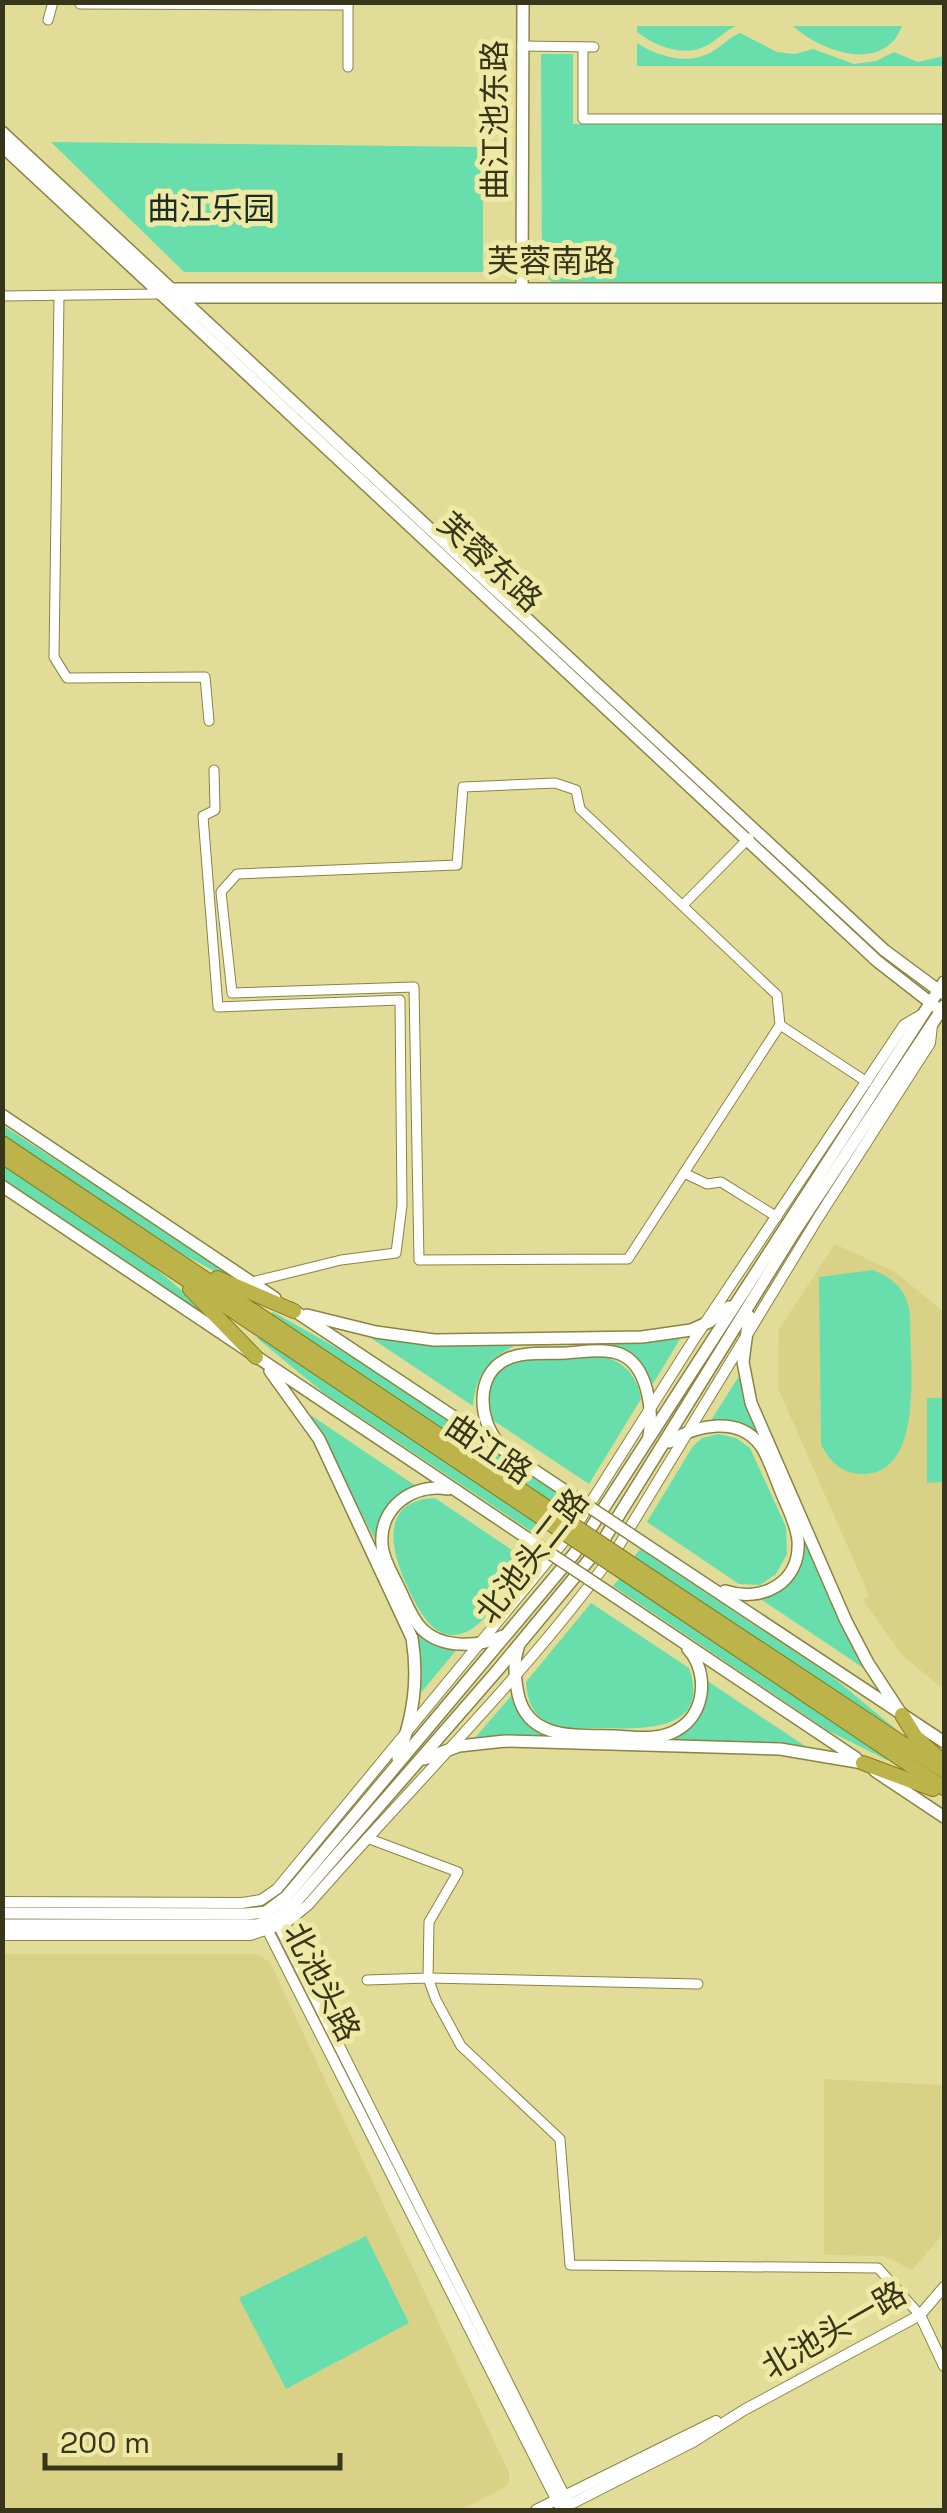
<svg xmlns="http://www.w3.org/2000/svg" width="947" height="2513" viewBox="0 0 947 2513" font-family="'Space Grotesk','Noto Sans SC',sans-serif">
  <rect width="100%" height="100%" fill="#e2dc99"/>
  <g fill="#d9d286">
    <path d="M835 1244 895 1272 944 1312V1690L900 1653 863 1600 869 1595 778 1388 779 1329Z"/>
    <path d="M2 1954H256L270 1962 509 2473V2482L504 2488 460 2510H3Z"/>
    <path d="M824 2079 944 2085V2233L912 2270 885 2256 824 2255Z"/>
  </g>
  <g fill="#68dead">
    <path d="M637 26H736C725 31 718 39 708 45 685 58 656 47 637 32Z"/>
    <path d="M793 26H902C884 74 821 52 793 26Z"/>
    <path d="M740 33 777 52 795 54 813 49 854 64 876 61 894 52 918 62 944 56V66H637V43C659 57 689 66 713 51 723 45 730 37 740 33Z"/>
    <path d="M541 54H573V124H944V284L553 283 546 276 542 264Z"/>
    <path d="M51 142 483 147V272H184Z"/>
    <path d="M2 1125 243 1281 241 1285 182 1254 3 1135Z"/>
    <path d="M2 1165 148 1262 212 1316 210 1319 3 1180Z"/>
    <path d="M873 1270C895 1279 906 1290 910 1313 909 1357 927 1475 862 1474 842 1474 829 1461 821 1444L819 1277Z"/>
    <path d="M273 1312 360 1361 559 1494 553 1503 270 1316Z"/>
    <path d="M365 1334 407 1342 519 1344C489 1357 476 1373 473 1406Z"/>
    <path d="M259 1336 538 1522 531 1531 325 1394 257 1338Z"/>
    <path d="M678 1338 680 1339 653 1384 621 1349 607 1343Z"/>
    <path d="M596 1355C621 1359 637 1373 641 1399L589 1484 488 1417C481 1346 547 1358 596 1355Z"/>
    <path d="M739 1376 741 1378 763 1440 710 1422Z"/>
    <path d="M927 1398H944V1482L927 1483Z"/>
    <path d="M309 1414 416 1486C388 1497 384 1518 378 1545Z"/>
    <path d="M719 1434 736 1438 750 1448 786 1527 787 1554 776 1574 760 1585 739 1584 647 1522 693 1446 702 1438Z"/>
    <path d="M435 1498 531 1563C515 1581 488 1621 468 1631 432 1649 415 1602 404 1579 389 1544 383 1500 435 1498Z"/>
    <path d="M802 1533 865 1669 762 1600C797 1583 795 1567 802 1533Z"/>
    <path d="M640 1549 834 1678 904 1736 902 1739 633 1558Z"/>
    <path d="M620 1578 889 1757 887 1760 827 1730 613 1586Z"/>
    <path d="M591 1603 689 1668C712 1733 640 1729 601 1728 584 1728 561 1731 546 1722 531 1712 527 1698 526 1682Z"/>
    <path d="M412 1625 458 1648 420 1694V1662Z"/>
    <path d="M706 1680 808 1748 668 1742 667 1739 680 1733Z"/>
    <path d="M514 1694 554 1737 474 1739 512 1695Z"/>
    <path d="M366 2236 409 2323 286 2389 239 2298Z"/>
  </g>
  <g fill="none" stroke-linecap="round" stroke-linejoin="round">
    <g stroke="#8a8443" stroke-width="11">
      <g id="minor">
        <path d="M348 2V67"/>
        <path d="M80 4 348 5"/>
        <path d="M48 20 53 2"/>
        <path d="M522 46 594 47"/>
        <path d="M583 47V119H944"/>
        <path d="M2 296 158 294"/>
        <path d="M59 296 54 657 67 678 205 677 209 721"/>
        <path d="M214 770 215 810 203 816 218 1007 400 1000 402 1205 396 1253 341 1260 252 1282"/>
        <path d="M555 783 576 790 580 809 777 995 780 1025 628 1259 419 1260 414 987 232 993 221 892 237 874 457 865 463 787Z"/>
        <path d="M683 905 749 838"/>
        <path d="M780 1025 867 1082"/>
        <path d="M684 1173 707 1184 721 1182 777 1217"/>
        <path d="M367 1838 458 1872 429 1922 428 1978 436 2000 461 2046 560 2139 570 2265 878 2268 920 2315"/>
        <path d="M367 1980 428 1978 698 1984"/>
      </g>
    </g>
    <g stroke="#8a8443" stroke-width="12">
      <g id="tertiary">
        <path d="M2 1902 242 1903 261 1900 277 1889 574 1529 691 1344 904 1025 923 1014"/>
        <path d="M276 1920 569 2505"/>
        <path d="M266 1927 561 2509"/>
        <path d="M2 1935H250L286 1923 308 1905C411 1786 527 1675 618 1547L818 1218 930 1043 932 1025"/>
        <path d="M920 2315 944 2366"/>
        <path d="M567 2506 693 2442 744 2410 920 2315 944 2287"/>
        <path d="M536 2510 716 2421"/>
      </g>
    </g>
    <g stroke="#8a8443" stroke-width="14">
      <g id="secondary">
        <path d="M2 132 884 950 942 993"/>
        <path d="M2 146 877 961 936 1007"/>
        <path d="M172 289H944"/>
        <path d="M522 294 523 2"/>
        <path d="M177 297H944"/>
        <path d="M2 1115 275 1298"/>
        <path d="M2 1186 527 1538"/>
        <path d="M290 1308 561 1488"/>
        <path d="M307 1315 376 1332 434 1340 642 1337 691 1330 709 1322 729 1307"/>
        <path d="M749 1316 743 1362 751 1403 846 1621 868 1663 902 1715"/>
        <path d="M270 1371 319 1439 412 1638C419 1681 413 1717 398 1758"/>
        <path d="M497 1441C479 1419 475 1376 505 1360 522 1351 546 1354 566 1353 582 1352 604 1348 620 1354 648 1365 653 1410 649 1436"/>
        <path d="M669 1442C696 1425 739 1415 761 1446 769 1458 774 1475 780 1489 786 1505 796 1522 798 1540 801 1583 762 1603 725 1591"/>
        <path d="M448 1489C413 1483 379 1507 382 1545 383 1560 393 1575 399 1588 406 1602 411 1618 422 1629 442 1649 479 1647 503 1636"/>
        <path d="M648 1546 944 1742"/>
        <path d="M614 1596 856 1758"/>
        <path d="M518 1648C513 1663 515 1678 518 1694 528 1741 577 1735 615 1736 635 1737 659 1741 677 1730 706 1714 709 1672 688 1649"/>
        <path d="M424 1759 459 1746 505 1741 780 1749 863 1763"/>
        <path d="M875 1771 944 1817"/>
        <path d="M2 1913 246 1914 266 1912 286 1897 574 1554 944 982"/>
        <path d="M2 1925H257L275 1919 294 1904 496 1672 598 1549 793 1234 944 1006"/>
      </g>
    </g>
    <g stroke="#837b1d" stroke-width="16">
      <g id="trunk">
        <path d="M2 1143 548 1508"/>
        <path d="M2 1156 542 1518"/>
        <path d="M217 1278 294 1311"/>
        <path d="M190 1289 256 1357"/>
        <path d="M636 1567 944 1771"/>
        <path d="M629 1576 944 1788"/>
        <path d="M902 1715 915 1736 944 1763"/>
        <path d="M863 1763 933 1789"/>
      </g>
    </g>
    <use href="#minor" stroke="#fff" stroke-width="9"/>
    <use href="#tertiary" stroke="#fff" stroke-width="10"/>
    <use href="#secondary" stroke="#fff" stroke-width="11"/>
    <use href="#trunk" stroke="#bcb34b" stroke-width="14"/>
    <g stroke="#8a8443" stroke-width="14" stroke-linecap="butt">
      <g id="secondary-bridge">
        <path d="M561 1488 648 1546"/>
        <path d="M527 1538 614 1596"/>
      </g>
    </g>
    <g stroke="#837b1d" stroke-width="16" stroke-linecap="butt">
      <g id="trunk-bridge">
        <path d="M548 1508 636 1567"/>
        <path d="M542 1518 629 1576"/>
      </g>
    </g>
    <use href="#secondary-bridge" stroke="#fff" stroke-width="11"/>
    <use href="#trunk-bridge" stroke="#bcb34b" stroke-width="14"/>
  </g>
  <g text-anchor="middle" stroke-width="10" stroke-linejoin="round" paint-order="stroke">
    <g font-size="32" fill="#38361a" stroke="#efe9a6">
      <text transform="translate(495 120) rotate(-90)" y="11">曲江池东路</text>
      <text x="551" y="272">芙蓉南路</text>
      <text transform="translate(490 562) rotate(43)" y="11">芙蓉东路</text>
      <text transform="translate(489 1449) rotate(34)" y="11">曲江路</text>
      <text transform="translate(532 1556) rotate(-52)" y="11">北池头二路</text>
      <text transform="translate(322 1982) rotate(63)" y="11">北池头路</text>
      <text transform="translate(834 2330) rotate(-30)" y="11">北池头一路</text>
    </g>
    <g font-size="32" fill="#192e25" stroke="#efe9a6">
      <text x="211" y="220">曲江乐园</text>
    </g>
  </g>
  <rect width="947" height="2513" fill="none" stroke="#38361a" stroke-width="10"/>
  <path d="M45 2453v15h295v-15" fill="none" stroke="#38361a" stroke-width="5"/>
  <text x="60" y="2453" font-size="30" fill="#38361a" stroke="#efe9a6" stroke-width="8" paint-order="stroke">200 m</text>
</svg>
